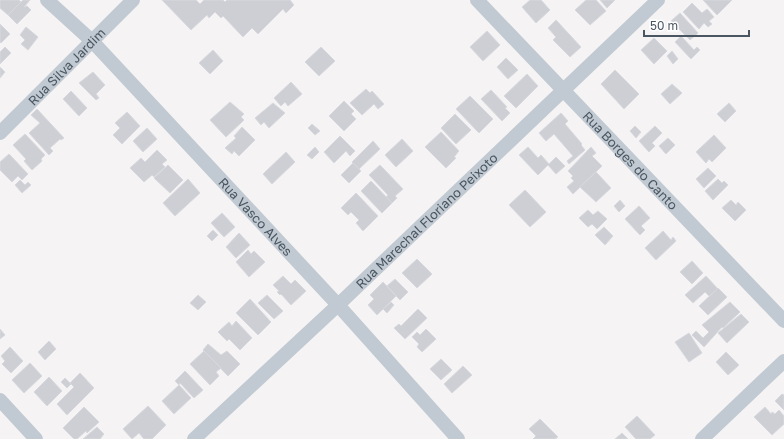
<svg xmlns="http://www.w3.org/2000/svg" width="784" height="439" viewBox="0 0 784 439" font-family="'Golos Text',sans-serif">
  <rect width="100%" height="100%" fill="#f5f3f3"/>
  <g fill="#cdcfd5" stroke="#d7d9de">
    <path d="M0 0H19L21 2 8 15 0 8Z"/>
    <path d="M23 0H30L24 7 27 6 31 10 17 24 8 15Z"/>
    <path d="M162 0H196L200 4 204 0H223L225 2 227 0H290L294 5 286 13 283 9 258 34 252 28 243 37 223 16 221 18 215 12 209 18 207 15 191 30Z"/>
    <path d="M530 0H541L550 10 536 23 522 7Z"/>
    <path d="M586 0H596L606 11 590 25 575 10Z"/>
    <path d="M600 0H615L607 8Z"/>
    <path d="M703 0H732L717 15Z"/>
    <path d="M692 3 702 13 707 9 714 17 709 21 712 24 708 27 704 23 699 29 683 12Z"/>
    <path d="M680 13 698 33 690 40 671 21Z"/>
    <path d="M556 20 581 47 570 57 553 40 556 37 548 28Z"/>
    <path d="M0 24 10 34 1 43 0 42Z"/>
    <path d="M26 27 38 37 28 50 21 44 25 40 20 35Z"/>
    <path d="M487 31 500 45 483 61 470 47Z"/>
    <path d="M681 36 694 50 697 47 700 50 691 59 675 42Z"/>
    <path d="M654 38 667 51 654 64 641 50Z"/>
    <path d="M5 47 11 53 0 64V52Z"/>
    <path d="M321 47 335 61 319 76 305 62Z"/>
    <path d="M213 50 223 61 210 74 199 63Z"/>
    <path d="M672 51 678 59 673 64 667 56Z"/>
    <path d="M506 58 518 70 508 79 497 67Z"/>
    <path d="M0 67 5 72 0 78Z"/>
    <path d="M615 70 639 94 624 109 601 84Z"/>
    <path d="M93 72 105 85 96 94 99 98 96 100 79 83Z"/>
    <path d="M527 74 538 86 516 108 504 96Z"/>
    <path d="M291 82 302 94 288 106 285 102 281 106 274 98Z"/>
    <path d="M672 84 682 93 670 104 661 94Z"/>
    <path d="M366 89 370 93 372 91 384 104 378 109 374 104 362 115 350 103Z"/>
    <path d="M491 90 507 107 505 108 510 113 502 121 481 99Z"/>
    <path d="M71 91 87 108 79 116 63 99Z"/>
    <path d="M470 96 493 119 479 133 456 109Z"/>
    <path d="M344 101 354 111 351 114 356 119 344 131 329 116Z"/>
    <path d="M230 102 244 114 241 117 244 120 226 137 210 120Z"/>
    <path d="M273 103 285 113 269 128 264 122 261 125 255 118Z"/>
    <path d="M729 103 736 111 725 122 717 114Z"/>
    <path d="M37 109 64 138 61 140 60 139 50 148 53 151 49 155 29 133 40 123 31 115Z"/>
    <path d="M127 112 140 126 122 144 113 135 120 128 115 123Z"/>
    <path d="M561 113 568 121 565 124 582 144 581 145 585 150 569 164 567 161 573 156 554 134 546 141 539 133Z"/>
    <path d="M455 114 471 130 456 144 441 128Z"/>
    <path d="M312 124 320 131 315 135 308 128Z"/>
    <path d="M635 126 641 132 636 138 630 131Z"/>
    <path d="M655 126 662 133 652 143 655 146 649 152 639 141Z"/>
    <path d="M242 127 255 140 239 156 234 151 232 154 225 148 236 138 234 136Z"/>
    <path d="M147 128 157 139 143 152 133 141Z"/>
    <path d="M441 132 459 151 454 157 456 158 446 168 425 147Z"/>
    <path d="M25 134 45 155 41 159 42 161 32 170 24 161 26 159 13 145Z"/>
    <path d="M714 135 726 148 712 162 709 159 706 163 696 152Z"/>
    <path d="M340 136 355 151 350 156 346 151 334 163 324 152Z"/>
    <path d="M668 138 675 145 666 154 659 146Z"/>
    <path d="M402 139 413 151 396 167 385 155Z"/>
    <path d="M373 141 380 149 359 169 352 162Z"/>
    <path d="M315 147 319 152 312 159 307 155Z"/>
    <path d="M528 147 538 158 541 155 549 164 556 157 565 166 556 174 548 165 538 175 519 155Z"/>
    <path d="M591 147 596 153 592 156 602 166 573 194 567 187 574 181 571 178 573 176 568 171Z"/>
    <path d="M157 150 167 160 162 164 165 167 154 177 152 175 144 182 130 168 141 158 145 162Z"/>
    <path d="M286 152 295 162 272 184 263 174Z"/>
    <path d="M9 154 28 174 22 180 18 176 12 182 0 170V162Z"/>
    <path d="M353 163 361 171 349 183 341 175Z"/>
    <path d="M168 165 183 180 170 193 154 178Z"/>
    <path d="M380 165 403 189 395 196 397 198 392 203 386 197 388 195 369 175Z"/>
    <path d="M708 168 716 176 704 188 696 179Z"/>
    <path d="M596 172 611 188 596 202 580 187Z"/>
    <path d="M188 179 200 193 175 216 163 203Z"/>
    <path d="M718 179 722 183 724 181 728 185 713 200 705 191Z"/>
    <path d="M20 180 25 185 28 182 31 185 22 193 15 185Z"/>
    <path d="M371 181 392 203 382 213 361 191Z"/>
    <path d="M525 190 546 212 530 227 509 205Z"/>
    <path d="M356 193 378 216 363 231 356 223 359 220 351 212 348 215 341 208Z"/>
    <path d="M620 200 625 206 619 212 614 206Z"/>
    <path d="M731 200 736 205 738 202 746 210 735 221 722 208Z"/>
    <path d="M639 206 650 218 641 226 645 230 640 235 625 219Z"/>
    <path d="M588 210 593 215 598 211 607 219 597 229 592 224 588 227 579 218Z"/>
    <path d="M222 213 235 227 224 237 211 223Z"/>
    <path d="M604 227 613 236 605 245 595 235Z"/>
    <path d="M213 230 218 235 212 241 207 236Z"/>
    <path d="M663 231 671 240 673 237 676 241 656 260 645 248Z"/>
    <path d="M239 233 250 245 236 258 226 247Z"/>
    <path d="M248 250 251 254 254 251 265 262 249 277 236 262Z"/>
    <path d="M417 259 432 274 417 288 402 273Z"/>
    <path d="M692 261 703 273 692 284 680 272Z"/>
    <path d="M283 276 291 284 295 280 306 291 291 305 281 294 280 295 277 292 279 291 273 285Z"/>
    <path d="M706 276 718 289 709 296 705 292 693 303 685 295Z"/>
    <path d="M395 279 408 292 400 300 387 286Z"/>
    <path d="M383 282 396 296 377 315 368 305 374 299 370 295Z"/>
    <path d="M718 288 727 297 708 315 699 306Z"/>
    <path d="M198 295 206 302 198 310 190 303Z"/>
    <path d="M267 295 283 311 274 319 258 303Z"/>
    <path d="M250 299 271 322 258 335 236 313Z"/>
    <path d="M391 302 394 305 387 313 383 309Z"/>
    <path d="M730 302 740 312 723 328 722 327 704 347 692 335 696 331 703 338 709 332 702 325Z"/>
    <path d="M418 309 427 318 405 339 394 328 399 324 401 326Z"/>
    <path d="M741 314 749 322 727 343 718 333Z"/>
    <path d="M236 321 252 338 240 350 229 339 227 341 218 332 229 322 232 326Z"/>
    <path d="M0 329 5 335 0 339Z"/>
    <path d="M426 329 436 339 422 352 417 347 419 344 412 337 417 332 420 335Z"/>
    <path d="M689 333 702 353 689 362 675 342Z"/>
    <path d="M49 341 56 349 45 360 38 352Z"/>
    <path d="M208 344 221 355 227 351 240 364 228 376 203 350Z"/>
    <path d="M10 347 23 361 11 373 2 364 5 361 1 356Z"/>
    <path d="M204 351 221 368 216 372 219 376 210 385 190 364Z"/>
    <path d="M726 352 739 365 728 375 716 362Z"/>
    <path d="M441 359 452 370 441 380 430 369Z"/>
    <path d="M30 363 42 376 24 393 12 380Z"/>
    <path d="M463 366 472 375 452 393 444 384Z"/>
    <path d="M185 371 203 390 194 398 180 383 179 385 175 381Z"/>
    <path d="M80 373 94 388 67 415 57 404 74 387 70 383Z"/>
    <path d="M49 377 62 391 47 406 34 392Z"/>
    <path d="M65 378 71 384 67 388 61 382Z"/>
    <path d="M179 385 191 398 174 414 162 401Z"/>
    <path d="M782 394 784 395V410L775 401Z"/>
    <path d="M148 406 166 425 152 439H144L139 433 132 439 123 429Z"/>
    <path d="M84 407 99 422 87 433 86 431 77 439H74L63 428Z"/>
    <path d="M765 407 771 414 772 412 775 414 779 410 784 416V424L772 435 754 417Z"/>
    <path d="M637 416 655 435 650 439H636L625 427Z"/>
    <path d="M540 419 558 437 555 439H533L536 436 529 429Z"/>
    <path d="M97 427 104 434 100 439H83Z"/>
    <path d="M622 433 628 439H615Z"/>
  </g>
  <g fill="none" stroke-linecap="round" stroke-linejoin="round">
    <g stroke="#c1cad2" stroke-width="14">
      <path id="s1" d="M47 0 92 41 338 305 458 439"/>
      <path id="s2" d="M477 0 784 321"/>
      <path id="s3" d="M0 133 133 0"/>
      <path d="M0 400 36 439"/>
      <path id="s4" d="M194 439 338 305 658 0"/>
      <path d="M702 439 784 361"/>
    </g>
  </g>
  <g text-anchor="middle" stroke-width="3" stroke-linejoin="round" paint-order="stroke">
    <g font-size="13" fill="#4a5661" stroke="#fff">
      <text dy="5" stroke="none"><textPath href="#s3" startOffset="94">Rua Silva Jardim</textPath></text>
      <text dy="5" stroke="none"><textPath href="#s2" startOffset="222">Rua Borges do Canto</textPath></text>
      <text dy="5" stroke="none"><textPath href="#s1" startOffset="301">Rua Vasco Alves</textPath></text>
      <text dy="5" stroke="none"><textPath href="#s4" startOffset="319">Rua Marechal Floriano Peixoto</textPath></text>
    </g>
  </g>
  <path d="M644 30v6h105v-6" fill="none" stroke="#4a5661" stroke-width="2"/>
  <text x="650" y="30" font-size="12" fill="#4a5661" stroke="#ffffff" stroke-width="3" paint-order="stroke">50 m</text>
</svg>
